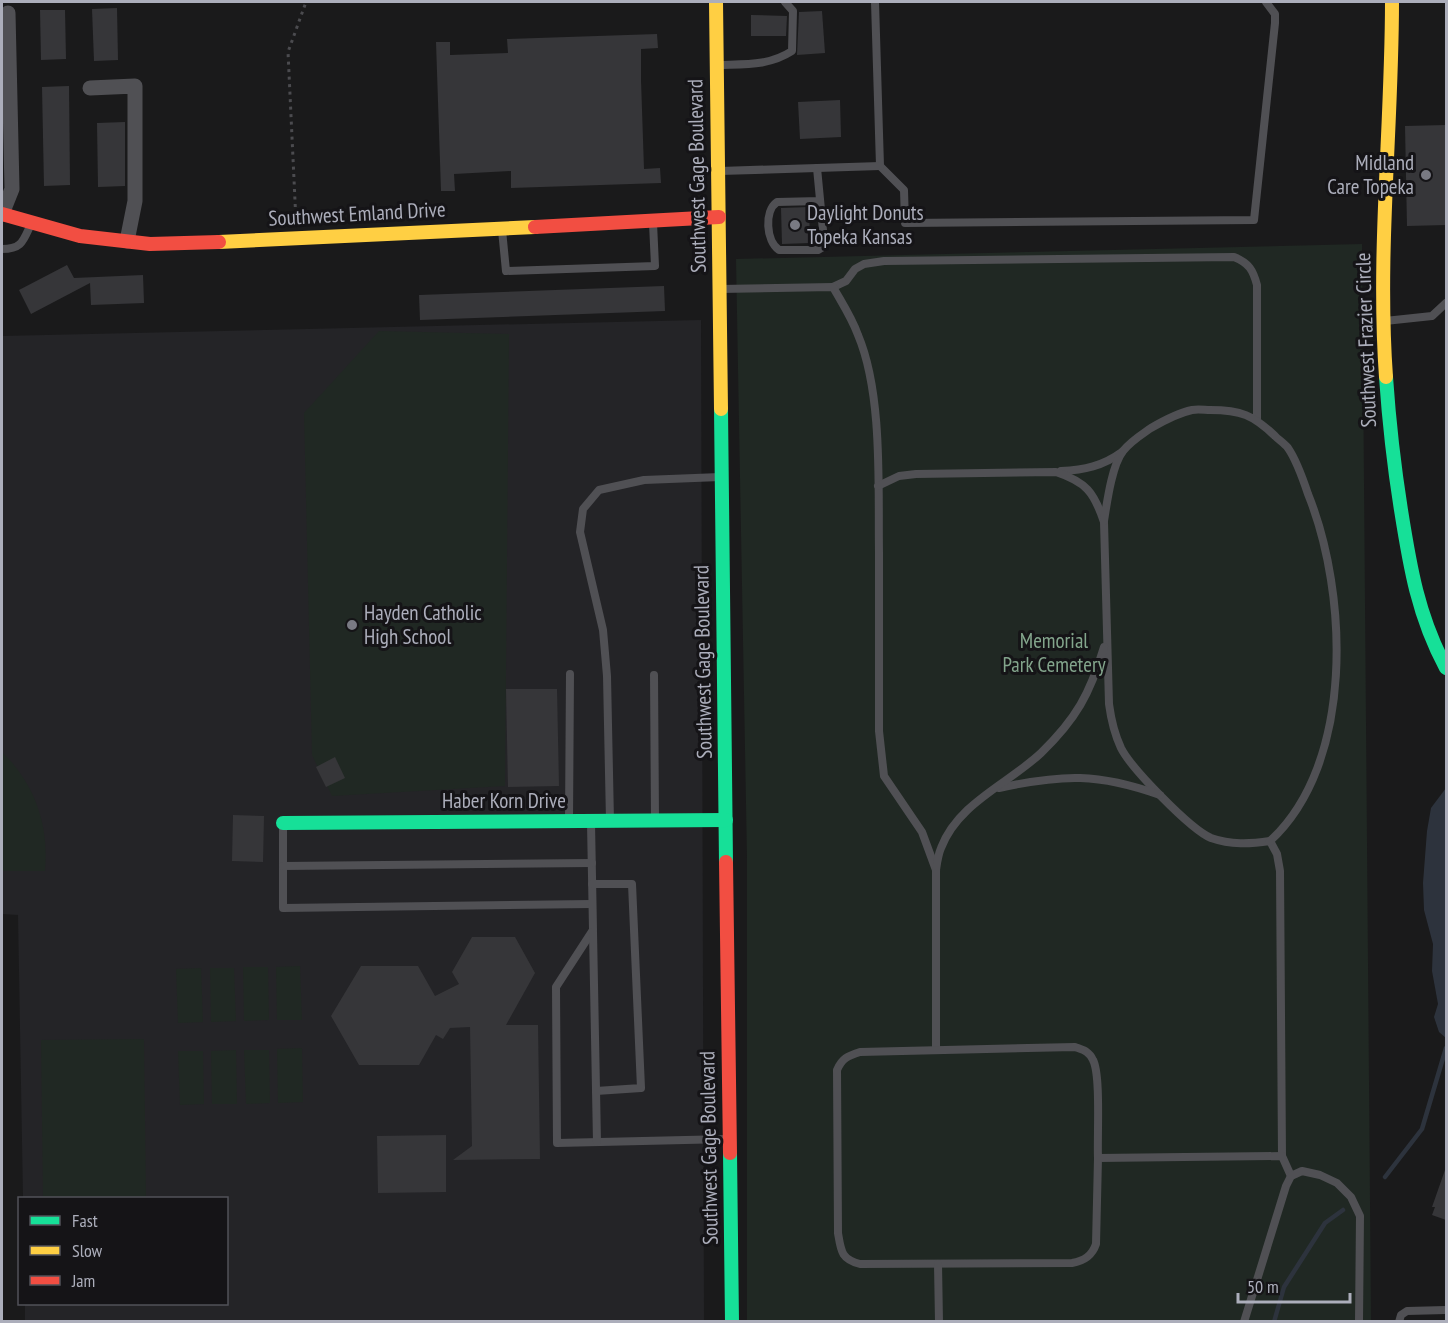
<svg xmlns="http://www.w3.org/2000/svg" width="1448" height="1323" viewBox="0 0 1448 1323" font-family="'PT Sans Narrow',sans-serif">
  <rect width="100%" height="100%" fill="#1a1a1b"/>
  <path fill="#242427" d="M701 320 704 1321H25V1304H226V1198H23L18 915 2 914V336Z"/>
  <g fill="#202823">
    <path d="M1362 244 1371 1321H747V858L736 259Z"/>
    <path d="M379 331 509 334 505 786 332 796 312 755 304 413Z"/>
    <path d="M2 752C35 784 49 825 45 871H2Z"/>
    <path d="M300 966 302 1020H277L276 967Z"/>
    <path d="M243 967H268L269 1020 244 1021Z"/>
    <path d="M201 968 203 1022 178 1023 176 969Z"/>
    <path d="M210 968H234L236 1021 211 1022Z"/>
    <path d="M144 1039 146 1198H43L41 1040Z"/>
    <path d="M302 1048 303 1102 278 1103 277 1049Z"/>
    <path d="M236 1050 237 1104H212L211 1051Z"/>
    <path d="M244 1050H269L270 1103 246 1104Z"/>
    <path d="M178 1051H203L204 1104 180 1105Z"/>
  </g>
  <path fill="#2d333d" d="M1446 788V1038L1439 1032 1434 1017 1438 1004 1432 971 1433 944 1424 910 1423 883 1427 831 1431 808Z"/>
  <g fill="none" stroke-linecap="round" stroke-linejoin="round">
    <g stroke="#2d333d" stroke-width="4.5">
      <path d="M1385 1177 1422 1129 1446 1048"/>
      <path d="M1274 1322 1284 1287 1325 1223 1343 1210"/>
    </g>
  </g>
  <g fill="#363639">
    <path d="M117 8 118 60 94 61 92 9Z"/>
    <path d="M40 10H65L66 59 41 60Z"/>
    <path d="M822 11 825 53 797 55 799 12Z"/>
    <path d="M751 15 787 16 786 36H751Z"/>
    <path d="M657 34 658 48 641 49V80L644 169 660 168 661 183 511 188V171L454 174 455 191H441L436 42H450V55L508 53 507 39Z"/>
    <path d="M69 86 70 185 44 186 42 87Z"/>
    <path d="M840 100 841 137 800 139 798 102Z"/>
    <path d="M125 122V186L98 187 97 123Z"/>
    <path d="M1446 125V225L1407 226 1405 126Z"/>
    <path d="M809 207 810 243 782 244 781 208Z"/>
    <path d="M67 265 74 278 143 275 144 303 91 305 90 283 31 314 19 290Z"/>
    <path d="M664 286 665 311 420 320 419 295Z"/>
    <path d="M506 689H557L559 786 508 787Z"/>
    <path d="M335 757 345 778 326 787 316 767Z"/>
    <path d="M233 815 264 816 263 862 232 861Z"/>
    <path d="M472 937H515L535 973 506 1025H538L540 1159 453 1160 472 1146 470 1027 450 1028 443 1039 436 1035 419 1065H359L331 1016 361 966H418L435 996 459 984 452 972Z"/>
    <path d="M446 1135V1192L378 1193 377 1136Z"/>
    <path d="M1445 1170H1446V1220L1432 1215 1435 1207H1432Z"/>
  </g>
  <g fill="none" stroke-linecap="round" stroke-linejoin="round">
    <path stroke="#4b4b4f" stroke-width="3" stroke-dasharray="3 4.5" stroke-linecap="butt" d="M296 222 288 52 306 2"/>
    <g stroke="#505054" stroke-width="8">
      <path d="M875 2 880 166 904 190 905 223 1254 220 1275 23V14L1266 2"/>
      <path d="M718 65C745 64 769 66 792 51L793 11 785 2"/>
      <path d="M817 168 824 241 823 247 818 250H779C766 241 764 211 777 202L820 201"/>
      <path d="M720 171 880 166"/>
      <path d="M502 230 506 271 655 266 653 223"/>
      <path d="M2 249C22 249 23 241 31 224"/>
      <path d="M833 287 846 281 855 269 864 264 884 261 1234 257C1249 263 1253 270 1257 285V419"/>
      <path d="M720 289 833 287C842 303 852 318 858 335 883 394 878 488 879 552 879 612 879 671 879 731L884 776 922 832 936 870"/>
      <path d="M1385 321 1432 316 1446 303"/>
      <path d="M1061 471C1084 470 1103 466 1122 452"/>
      <path d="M878 486 899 476 916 474 1056 472C1086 482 1094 492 1104 522L1109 704C1111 719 1114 733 1121 748 1131 768 1190 829 1211 838 1231 845 1250 844 1270 841L1277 854 1280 871 1282 1156"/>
      <path d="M1104 521C1107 502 1112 465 1123 451 1131 441 1141 435 1151 428 1163 421 1178 413 1192 410 1198 409 1205 410 1210 410 1241 410 1253 415 1275 436 1279 440 1285 444 1288 448 1297 461 1303 479 1308 494 1348 593 1355 763 1270 841"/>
      <path d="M654 675 655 819"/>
      <path d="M999 788C1063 774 1098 773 1160 795"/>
      <path d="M569 820 570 674"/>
      <path d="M610 821 607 676 603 630 580 532 583 509 599 490 644 480 720 477"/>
      <path d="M283 823V908L592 904"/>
      <path d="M591 823 593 930 556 987 557 1143 728 1139"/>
      <path d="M283 866 592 863"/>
      <path d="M592 884H632L641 1088 596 1091"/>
      <path d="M593 932 597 1142"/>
      <path d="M936 1050V870C937 863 938 855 941 848 958 803 1008 784 1041 753 1076 719 1090 694 1104 647"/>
      <path d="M1098 1158C1097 1138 1101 1075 1093 1060 1089 1051 1083 1050 1075 1047L860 1052C848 1056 842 1058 837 1070L838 1233C841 1251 841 1259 860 1264L1072 1263C1084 1261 1092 1256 1096 1244L1098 1158 1282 1156 1291 1176"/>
      <path d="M938 1264 939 1322"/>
      <path d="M1244 1322 1286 1186 1291 1176 1302 1171 1320 1175 1337 1183 1351 1197 1360 1216 1359 1322"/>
      <path d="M1399 1322 1401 1315 1407 1311 1446 1310"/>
    </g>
    <g stroke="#505054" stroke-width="15">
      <path d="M90 88 135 86V201L127 241"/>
      <path d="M2 214 12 189 8 13"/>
    </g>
    <g stroke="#16e098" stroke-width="14">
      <path d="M716 2V3"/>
      <path d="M1386 377C1389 421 1394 466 1401 510 1410 567 1418 616 1446 668"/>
      <path d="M721 409 726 862"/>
      <path d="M283 823 726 820"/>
      <path d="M730 1153 732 1322"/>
    </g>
    <g stroke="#ffcf43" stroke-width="14">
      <path d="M716 2 721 409"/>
      <path d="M219 242 535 227"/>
      <path d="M1386 377C1377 252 1392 127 1392 2"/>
    </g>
    <g stroke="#f24e42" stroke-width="14">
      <path d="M2 214 80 236 150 244 219 242"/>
      <path d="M535 227 719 217"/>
      <path d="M726 862 730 1153"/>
    </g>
  </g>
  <g fill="#797a83" stroke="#151417" stroke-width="2">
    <circle cx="1426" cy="175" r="6"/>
    <circle cx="795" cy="225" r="6"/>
    <circle cx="352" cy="625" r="6"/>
  </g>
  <g text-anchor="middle" stroke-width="6" stroke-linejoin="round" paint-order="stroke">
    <g font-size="21" fill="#acaebb" stroke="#151417" text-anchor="start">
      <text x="1414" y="170" text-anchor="end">Midland<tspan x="1414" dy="24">Care Topeka</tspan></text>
      <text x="807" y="220">Daylight Donuts<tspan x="807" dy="24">Topeka Kansas</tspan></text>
      <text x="364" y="620">Hayden Catholic<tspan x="364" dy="24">High School</tspan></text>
    </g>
    <g font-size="21" fill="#acaebb" stroke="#151417">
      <text transform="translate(697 176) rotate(-91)" y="7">Southwest Gage Boulevard</text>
      <text transform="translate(357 214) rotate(-3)" y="7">Southwest Emland Drive</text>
      <text transform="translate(1366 340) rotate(-92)" y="7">Southwest Frazier Circle</text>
      <text transform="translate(703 662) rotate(-91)" y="7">Southwest Gage Boulevard</text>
      <text x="504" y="808">Haber Korn Drive</text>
      <text transform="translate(709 1148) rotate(-91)" y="7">Southwest Gage Boulevard</text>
    </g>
    <g font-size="21" fill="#83a58c" stroke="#151417">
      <text x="1054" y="648">Memorial<tspan x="1054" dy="24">Park Cemetery</tspan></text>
    </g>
  </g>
  <rect width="1448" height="1323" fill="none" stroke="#acaebb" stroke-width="6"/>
  <rect x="18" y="1197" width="210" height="108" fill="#151417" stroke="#515259" stroke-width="1.5"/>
  <rect x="30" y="1216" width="30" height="9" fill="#16e098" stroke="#515259" stroke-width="1.5"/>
  <text x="72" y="1227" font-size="18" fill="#acaebb">Fast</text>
  <rect x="30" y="1246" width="30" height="9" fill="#ffcf43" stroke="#515259" stroke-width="1.5"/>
  <text x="72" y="1257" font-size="18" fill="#acaebb">Slow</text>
  <rect x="30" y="1276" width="30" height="9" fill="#f24e42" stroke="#515259" stroke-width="1.5"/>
  <text x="72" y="1287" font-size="18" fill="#acaebb">Jam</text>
  <path d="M1238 1293v9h112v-9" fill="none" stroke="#acaebb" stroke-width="3"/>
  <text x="1247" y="1293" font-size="18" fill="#acaebb" stroke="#151417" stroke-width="4.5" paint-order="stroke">50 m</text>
</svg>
